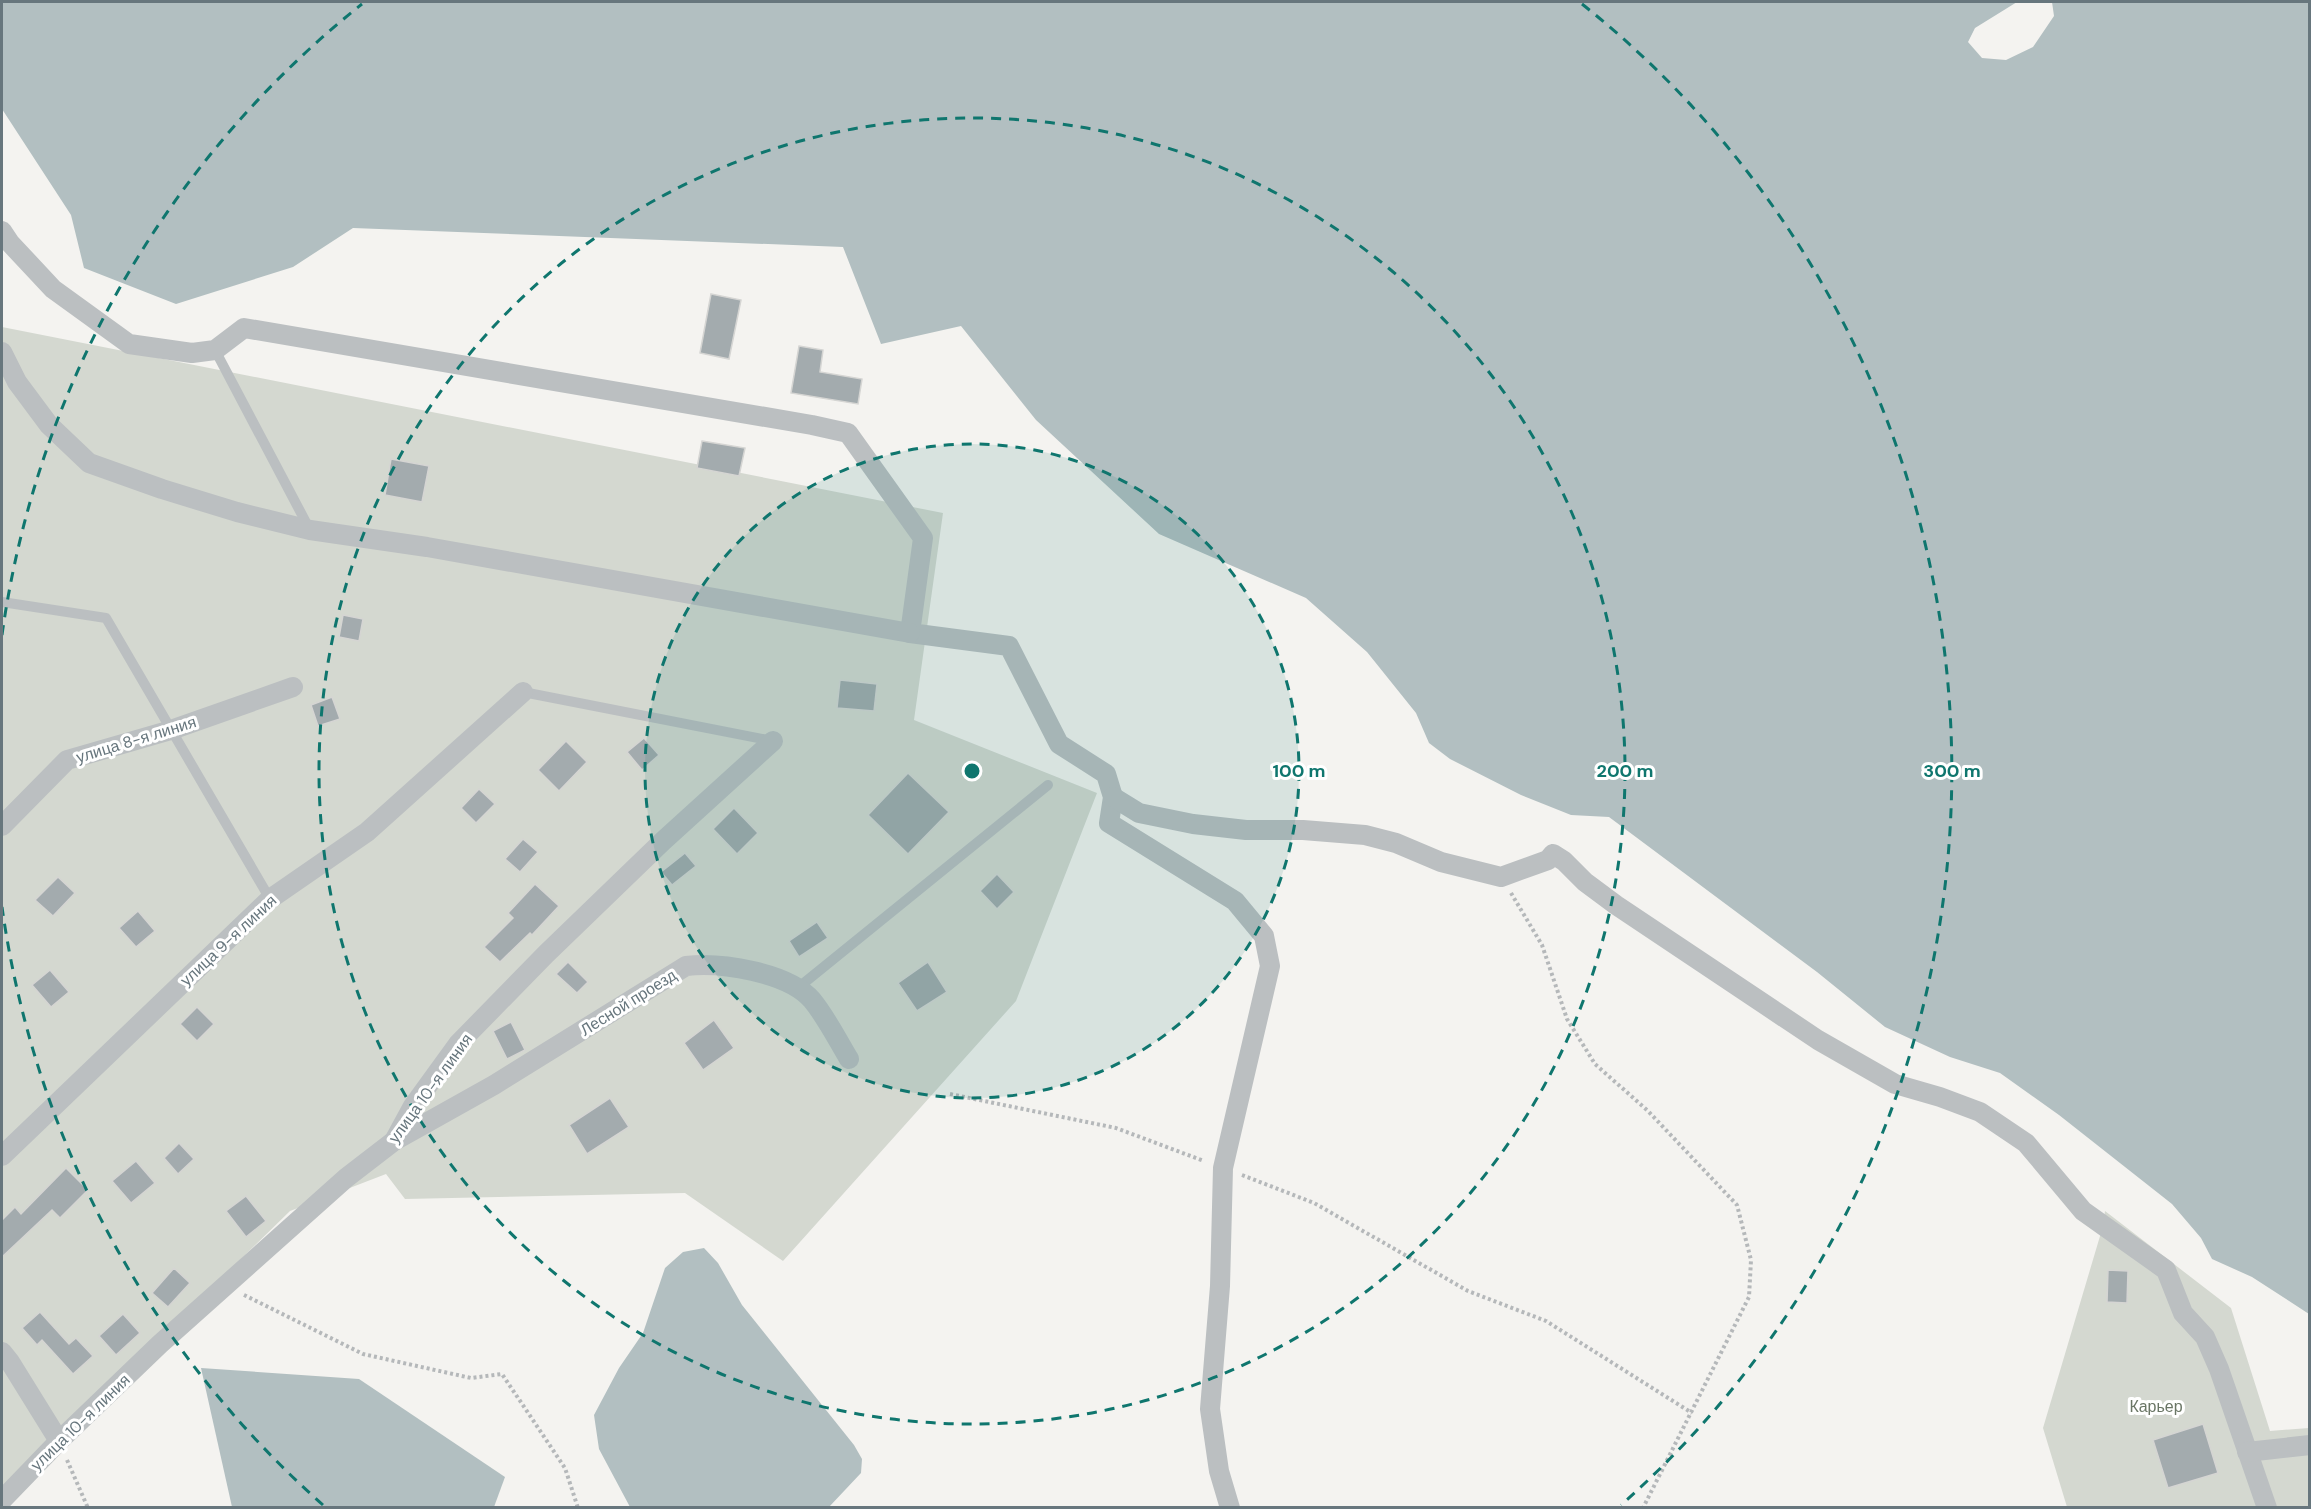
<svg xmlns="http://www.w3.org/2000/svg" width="2311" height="1509" viewBox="0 0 2311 1509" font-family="'DM Sans',sans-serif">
  <rect width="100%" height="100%" fill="#f4f3f0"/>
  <g fill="#d4d8d0">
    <path d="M2 327 943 513 914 720 1097 793 1016 1001 783 1261 685 1193 405 1199 386 1174 290 1211 2 1492Z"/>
    <path d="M2105 1211 2231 1308 2270 1431 2309 1428V1507H2067L2043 1428 2103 1226Z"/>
  </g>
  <g fill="#b2bfc1">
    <path d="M2 2H2017L1975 28 1968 42 1982 58 2006 60 2033 47 2054 16 2052 2H2309V1314L2252 1277 2212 1259 2201 1238 2172 1204 2059 1115 2000 1073 1950 1057 1885 1027 1817 972 1609 817 1571 815 1521 795 1450 759 1429 743 1416 713 1367 652 1306 598 1159 534 1036 420 961 326 881 344 843 247 353 228 293 267 176 304 84 268 71 215 2 109Z"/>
    <path d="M704 1248 718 1263 742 1305 854 1445 862 1459 861 1473 829 1507H630L599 1449 594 1415 619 1368 643 1333 665 1268 683 1252Z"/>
    <path d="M201 1368 359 1379 505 1477 494 1507H232Z"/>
  </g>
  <g fill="#a3abae" stroke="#d5d5d3" stroke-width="1.5">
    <path d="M711 294 741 300 729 359 700 353Z"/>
    <path d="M799 346 823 350 820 372 862 379 858 404 791 393Z"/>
    <path d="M702 441 745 448 739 476 697 468Z"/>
    <path d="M391 459 429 466 422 502 385 495Z"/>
    <path d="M343 615 363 619 359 641 339 637Z"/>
    <path d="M840 680 877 684 874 711 837 708Z"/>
    <path d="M332 697 340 719 318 726 311 705Z"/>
    <path d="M644 738 659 755 642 770 627 752Z"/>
    <path d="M566 741 587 762 559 791 538 770Z"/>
    <path d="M908 773 949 812 908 854 868 815Z"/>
    <path d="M479 789 495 804 476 823 461 808Z"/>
    <path d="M734 808 758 833 737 854 713 829Z"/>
    <path d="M523 839 538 852 520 872 505 859Z"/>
    <path d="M685 853 696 866 672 885 661 872Z"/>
    <path d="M997 874 1014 892 997 909 980 891Z"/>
    <path d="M58 877 75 893 53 916 35 900Z"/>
    <path d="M535 884 559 906 532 935 530 933 500 962 484 947 513 918 508 913Z"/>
    <path d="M138 911 155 931 136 947 119 928Z"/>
    <path d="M817 922 828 938 799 957 789 941Z"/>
    <path d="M568 962 588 982 577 993 556 974Z"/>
    <path d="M928 962 947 992 917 1011 898 983Z"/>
    <path d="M50 970 69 992 51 1007 32 985Z"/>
    <path d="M197 1007 214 1024 197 1041 180 1024Z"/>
    <path d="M714 1020 734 1048 703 1070 684 1043Z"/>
    <path d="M511 1022 525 1050 507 1059 493 1031Z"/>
    <path d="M610 1098 629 1127 587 1154 569 1125Z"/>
    <path d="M179 1143 194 1159 178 1174 164 1158Z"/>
    <path d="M136 1161 155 1183 131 1203 112 1181Z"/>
    <path d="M66 1168 88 1190 60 1218 52 1210 2 1257V1220L15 1207 21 1214Z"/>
    <path d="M246 1196 266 1221 246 1237 226 1211Z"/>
    <path d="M174 1268 190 1283 168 1307 152 1293Z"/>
    <path d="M2108 1270 2128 1271 2127 1303 2107 1302Z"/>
    <path d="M40 1312 69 1344 76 1338 93 1356 73 1374 42 1340 37 1345 22 1328Z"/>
    <path d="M123 1314 140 1333 116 1355 99 1336Z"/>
    <path d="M2203 1424 2218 1473 2168 1488 2153 1440Z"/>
  </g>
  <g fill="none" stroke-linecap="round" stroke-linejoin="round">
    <g stroke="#b5b8ba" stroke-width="4" stroke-dasharray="3 3" stroke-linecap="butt">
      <path d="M1511 893 1542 945 1567 1019 1595 1064 1648 1111 1737 1205 1751 1260 1749 1297 1643 1508"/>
      <path d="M950 1094 1116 1128 1204 1161"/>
      <path d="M1242 1175 1314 1203 1468 1291 1546 1321 1692 1413"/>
      <path d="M244 1295 363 1354 471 1378 502 1374 565 1468 578 1508"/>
      <path d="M67 1460 88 1508"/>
    </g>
    <g stroke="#bbbfc1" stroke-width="10">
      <path d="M215 350 310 530"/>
      <path d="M2 602 106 618 270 899"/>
      <path d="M523 692 773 741"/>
      <path d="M799 987 1048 785"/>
    </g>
    <g stroke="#bbbfc1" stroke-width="20">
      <path d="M2 231 10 243 53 289 129 344 192 353 215 350 244 328 812 425 848 433 923 538 910 633 1009 646 1059 744 1106 774 1113 797 1109 823 1235 901 1264 936 1270 966 1223 1168 1220 1286 1210 1409 1219 1471 1230 1508"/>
      <path d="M2 352 17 382 49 425 89 463 162 489 237 512 310 530 427 547 910 633"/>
      <path d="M1113 797 1139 813 1193 824 1246 830H1303L1365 835 1396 843 1441 862 1501 877 1548 860 1553 854 1564 861 1585 882 1616 905 1818 1040 1895 1084 1940 1097 1980 1112 2026 1143 2083 1211 2166 1270 2183 1313 2205 1337 2219 1369 2267 1508"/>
      <path d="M2 826 67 760 171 730 293 687"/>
      <path d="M394 1141 494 1085 686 966C720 962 788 972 812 1000 826 1017 837 1039 849 1059"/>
      <path d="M2 1156 270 899 367 832 523 692"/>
      <path d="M2 1352 10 1362 59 1441"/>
      <path d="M2247 1452 2310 1445"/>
      <path d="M2 1500 59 1441 160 1344 346 1178 394 1141 413 1106 458 1044 546 954 663 841 773 741"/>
    </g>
  </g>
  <circle cx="972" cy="771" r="327" fill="#0f766e" fill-opacity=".12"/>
  <g fill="none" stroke="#0f766e" stroke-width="3" stroke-dasharray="10 8">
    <circle cx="972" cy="771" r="327"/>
    <circle cx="972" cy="771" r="653"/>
    <path d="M323 1505A980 980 0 0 1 2 907M2 635A980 980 0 0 1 362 4M1582 4A980 980 0 0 1 1621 1505"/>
  </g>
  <g text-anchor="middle" stroke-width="6" stroke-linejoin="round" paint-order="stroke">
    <g font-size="16" fill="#67767d" stroke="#fff">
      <text transform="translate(136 739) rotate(-17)" y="6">улица 8-я линия</text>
      <text transform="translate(228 940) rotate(-43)" y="6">улица 9-я линия</text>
      <text transform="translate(628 1002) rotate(-32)" y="6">Лесной проезд</text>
      <text transform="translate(430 1088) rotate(-54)" y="6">улица 10-я линия</text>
      <text transform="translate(80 1422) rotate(-44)" y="6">улица 10-я линия</text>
    </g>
    <g font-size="16" fill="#6a7665" stroke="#fff">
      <text x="2156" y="1412">Карьер</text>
    </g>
  </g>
  <circle cx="972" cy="771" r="9" fill="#0f766e" stroke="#fff" stroke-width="3"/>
  <g font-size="18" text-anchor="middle" font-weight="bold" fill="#0f766e" stroke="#fff" stroke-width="6" stroke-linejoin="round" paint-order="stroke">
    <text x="1299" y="777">100 m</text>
    <text x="1625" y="777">200 m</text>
    <text x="1952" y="777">300 m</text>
  </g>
  <rect width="2311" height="1509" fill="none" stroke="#67767d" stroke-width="6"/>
</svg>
